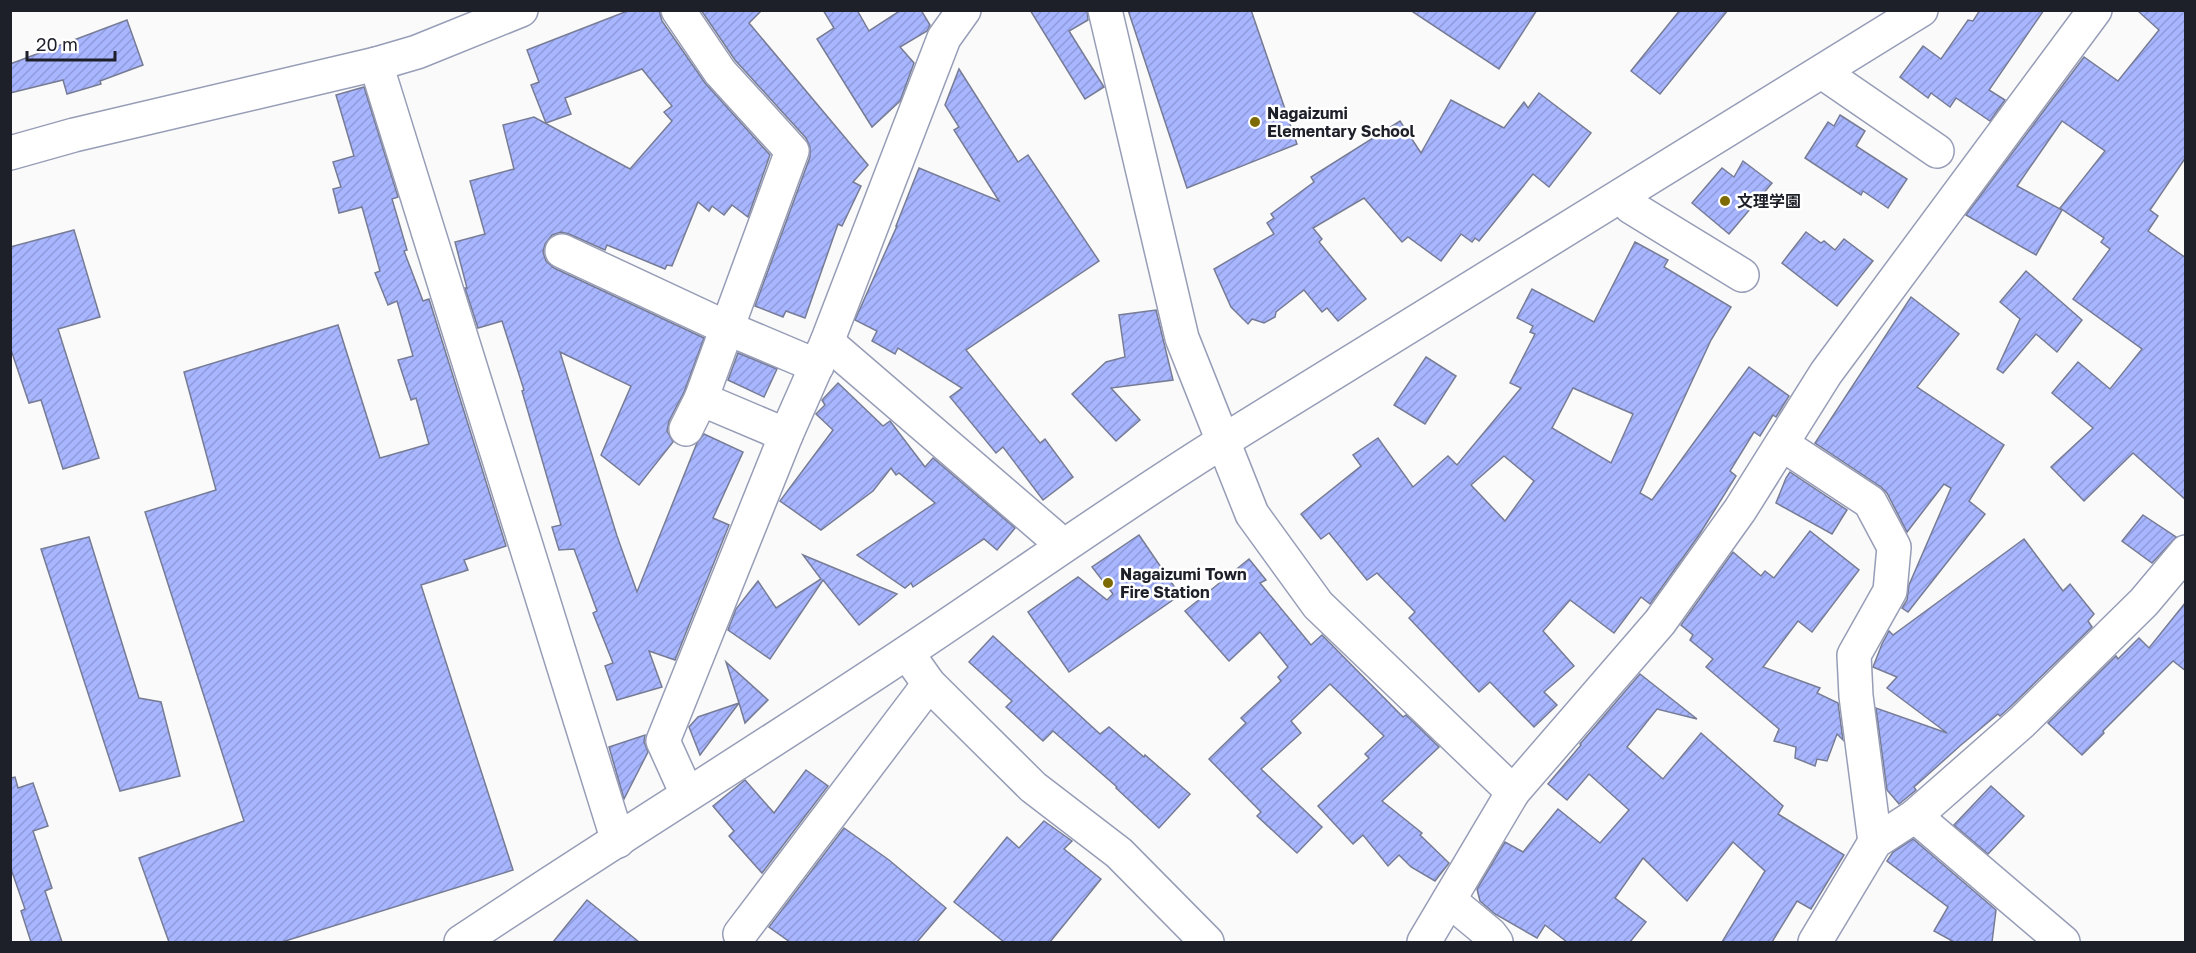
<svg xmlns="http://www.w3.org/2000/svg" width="2196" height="953" viewBox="0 0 2196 953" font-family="'Golos Text','Noto Sans JP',sans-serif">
  <defs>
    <pattern id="building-hatch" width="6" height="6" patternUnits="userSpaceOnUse" patternTransform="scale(1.5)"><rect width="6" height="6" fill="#a8b5ff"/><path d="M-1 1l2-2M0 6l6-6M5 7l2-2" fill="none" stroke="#909bdb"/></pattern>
  </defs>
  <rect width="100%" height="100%" fill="#fafafa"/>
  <g fill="url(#building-hatch)" stroke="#777c95" stroke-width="1.5" fill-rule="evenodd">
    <path d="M630 10H659L662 21 705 83 770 155 748 217 732 205 724 215 712 206 709 211 698 202 672 266 667 265 665 269 607 245 605 250 569 234 561 232 552 235 545 244 543 252 546 261 554 268 704 338 684 392 669 421 667 431 673 442 639 485 601 455 631 386 560 352 617 536 637 592 697 443 704 434 743 452 713 518 729 525 675 660 649 651 662 687 617 700 605 666 613 663 593 613 597 611 574 549 559 550 552 527 561 525 522 391 524 390 502 321 478 328 465 288H467L455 242 485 234 470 181 514 169 503 125 534 117 630 169 672 121 664 112 672 106 642 69 565 98 571 114 546 123 531 85 539 82 527 50Z"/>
    <path d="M701 10H762L749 23 868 165 853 182 861 186 842 226 838 224 805 318 786 311 783 317 755 306 810 157V147L806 138 735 60Z"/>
    <path d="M823 10H857L869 31 901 10H921L930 25 927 31 900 47 914 63 900 101 872 127 817 39 834 28Z"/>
    <path d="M1030 10H1087L1088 20 1069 31 1104 87 1085 99Z"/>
    <path d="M1128 10H1251L1297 144 1187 188Z"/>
    <path d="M1410 10H1537L1499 69Z"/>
    <path d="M1680 10H1728L1660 94 1631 71Z"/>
    <path d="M1980 10H2044L1989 90 2005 100 1990 121 1956 98 1950 107 1931 93 1928 98 1900 77 1923 46 1941 59 1968 20 1973 21Z"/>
    <path d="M2137 10H2186V157L2150 210 2158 216 2148 231 2186 258V500L2133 453 2084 501 2051 467 2093 428 2052 393 2078 362 2110 389 2142 349 2073 299 2110 249 2101 242 2104 238 2060 208 2105 151 2062 121 2017 186 2062 210 2036 255 1966 215 2084 57 2118 81 2159 30Z"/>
    <path d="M127 20 143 65 100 81 101 84 67 94 63 80 10 93V64Z"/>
    <path d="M959 69 1018 162 1028 155 1099 261 966 350 1040 443 1045 439 1073 477 1043 500 1003 447 996 453 950 397 962 388 898 348 895 354 872 341 877 331 855 320 897 226H896L919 168 999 201 954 130 959 127 945 105Z"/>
    <path d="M364 87 398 197 392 199 407 250 404 251 423 301 429 299 506 546 464 560 468 570 421 585 513 870 282 942H169L139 858 244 821 145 512 216 490 184 372 338 325 380 458 429 444 416 398 411 400 398 360 413 356 397 301 388 305 375 273 380 271 362 207 339 213 333 189 341 187 333 162 354 156 336 95Z"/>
    <path d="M1539 93 1591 133 1549 187 1533 174 1479 241 1475 238 1472 242 1461 234 1441 261 1408 237 1402 242 1364 198 1313 228 1322 239 1319 242 1366 299 1338 321 1327 308 1322 312 1304 290 1276 312 1275 317 1264 323 1252 319 1248 324 1231 307 1214 269 1274 234 1267 223 1274 218 1271 214 1314 182 1311 177 1400 121 1421 153 1451 100 1504 128 1524 102 1528 108Z"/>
    <path d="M1840 115 1865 131 1856 146 1907 179 1888 208 1863 191 1861 195 1805 158 1828 122 1834 126Z"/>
    <path d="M1743 161 1772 183 1729 234 1692 203 1722 168 1734 177Z"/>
    <path d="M74 230 100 317 58 329 99 458 63 469 41 400 29 403 10 347V247Z"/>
    <path d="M1806 232 1821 243 1824 241 1835 250 1844 239 1873 261 1837 306 1782 263Z"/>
    <path d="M1635 242 1668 260 1664 267 1731 307 1711 340 1640 493 1652 500 1749 367 1789 396 1776 417 1773 415 1760 436 1754 432 1730 471 1736 476 1699 535 1650 604 1641 597 1614 633 1570 600 1543 631 1574 666 1544 692 1557 705 1534 727 1490 682 1479 692 1409 618 1415 612 1377 573 1367 580 1329 533 1321 539 1301 514 1361 466 1353 455 1378 438 1413 487 1448 456 1457 465 1521 388 1510 383 1535 334 1530 332 1533 326 1517 318 1532 289 1594 322ZM1573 388 1633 414 1611 463 1552 428ZM1504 456 1534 481 1505 521 1471 485Z"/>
    <path d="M2026 271 2082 320 2057 352 2036 334 2003 373 1997 369 2020 319 2000 302Z"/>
    <path d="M1911 297 1959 334 1917 387 2004 445 1969 501 1985 514 1908 612 1902 608 1907 600 1909 585 1951 488 1944 484 1907 532 1887 493 1881 487 1815 443Z"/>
    <path d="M1156 310 1173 380 1111 388 1140 420 1116 441 1072 394 1106 362 1125 357 1119 315Z"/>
    <path d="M738 353 777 369 764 397 728 380Z"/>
    <path d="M1426 357 1456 376 1425 424 1394 405Z"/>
    <path d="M838 383 883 426 890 421 925 467 933 458 1015 528 997 550 984 539 913 587 911 583 905 588 857 555 935 503 899 473 896 475 891 468 873 491 821 530 780 501 833 430 816 414 825 405 822 400Z"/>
    <path d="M1790 472 1847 510 1832 534 1776 503 1786 478Z"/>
    <path d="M2143 515 2176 537 2152 563 2122 541Z"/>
    <path d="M1810 531 1859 570 1812 632 1798 621 1763 667 1820 688 1817 693 1838 703 1843 740 1837 734 1827 761 1817 759 1815 766 1795 758 1796 747 1774 741 1779 729 1706 667 1713 659 1690 640 1693 635 1681 625 1733 552 1761 576 1765 571 1774 578Z"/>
    <path d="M1139 535 1180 595 1069 672 1028 612 1078 577 1107 600 1113 594 1092 567Z"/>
    <path d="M89 537 139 698 161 702 180 776 120 791 41 549Z"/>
    <path d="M2024 539 2063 591 2070 584 2094 614 2088 621 2092 627 2009 708 2000 716 1998 714 1961 745 1914 787 1916 790 1899 804 1887 790 1876 708 1947 733 1887 688 1897 677 1873 667 1882 644 1889 631 1893 635Z"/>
    <path d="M803 555 897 594 859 625 823 580 770 659 728 630 736 609 758 581 776 608 821 579Z"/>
    <path d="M1249 559 1266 580 1260 583 1311 645 1322 635 1403 717 1406 715 1439 747 1382 801 1422 833 1420 835 1449 863 1435 881 1411 867 1399 855 1388 866 1363 835 1353 844 1318 806 1369 758 1365 754 1384 736 1330 684 1291 721 1301 733 1261 769 1322 827 1297 853 1257 816 1261 812 1209 759 1246 723 1241 718 1281 681 1278 677 1288 667 1260 632 1229 661 1185 611Z"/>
    <path d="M2186 602V671L2173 661 2103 731 2104 733 2082 755 2048 723 2116 656 2118 659 2139 638 2149 648Z"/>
    <path d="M993 636 1100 734 1109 727 1144 757 1145 755 1190 794 1159 828 1116 788 1117 787 1053 731 1043 741 1006 707 1012 701 969 662Z"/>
    <path d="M726 662 768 700 745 723 739 703 700 755 689 727 698 717 739 703Z"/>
    <path d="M1640 674 1697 719 1657 709 1627 747 1663 779 1701 733 1783 806 1778 814 1844 855 1811 909 1797 901 1772 942H1722L1765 871 1733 842 1687 901 1643 858 1615 898 1646 922 1630 942H1567L1545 925 1537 938 1495 914 1480 901 1477 889 1505 842 1523 852 1558 809 1600 843 1629 810 1589 774 1567 800 1548 784 1581 745 1580 744Z"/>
    <path d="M645 735 644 742 648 752 624 799 609 747Z"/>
    <path d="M806 770 828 786 762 873 729 836 734 831 713 806 745 780 774 813Z"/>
    <path d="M15 777 18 788 33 783 48 826 33 831 52 888 45 891 62 942H31L21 911 25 909 10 866V778Z"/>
    <path d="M1991 786 2024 816 1988 854 1954 825Z"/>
    <path d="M1044 821 1072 841 1064 849 1101 879 1050 942H1004L954 902 1007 837 1019 848Z"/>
    <path d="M844 828 889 860 946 908 917 942H790L769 927Z"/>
    <path d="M1913 839 1996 910 1992 942H1954L1934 931 1948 907 1887 861 1893 852Z"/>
    <path d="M587 900 639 942H553Z"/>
  </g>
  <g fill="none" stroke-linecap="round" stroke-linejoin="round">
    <g stroke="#979db7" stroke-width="36">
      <g id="minor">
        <path d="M678 10 720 72 792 151 701 399 686 429"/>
        <path d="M376 64 618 841"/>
        <path d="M1822 72 1937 151"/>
        <path d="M1631 207 1742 275"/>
        <path d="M562 251 727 328 817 366"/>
        <path d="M827 342 1063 545"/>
        <path d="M701 399 786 435"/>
        <path d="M1782 444 1870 502 1894 547 1890 591 1854 655 1856 696 1875 842"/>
        <path d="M907 653 929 684 1033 787 1119 853 1207 942"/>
        <path d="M687 794 663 741 786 435 827 342 944 38 964 10"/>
        <path d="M1915 816 2063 942"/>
        <path d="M1449 900 1490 934 1496 942"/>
        <path d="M740 934 929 684"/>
        <path d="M1424 942 1513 792 1660 622 1740 510 1826 373 2095 10"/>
        <path d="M1815 942 1875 842 1915 816 2022 722 2144 602 2186 552"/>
      </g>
    </g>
    <g stroke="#979db7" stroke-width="36">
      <g id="tertiary">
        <path d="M1105 10 1182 338 1252 514 1318 605 1513 792"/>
        <path d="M10 153 74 135 376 64 417 52 521 10"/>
        <path d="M461 942C608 844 759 751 906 653 1013 582 1116 508 1225 440 1456 295 1690 155 1921 10"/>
      </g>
    </g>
    <use href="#minor" stroke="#fff" stroke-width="33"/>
    <use href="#tertiary" stroke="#fff" stroke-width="33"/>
  </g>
  <g fill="#7e6a02" stroke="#fff" stroke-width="2">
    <circle cx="1255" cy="122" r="6"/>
    <circle cx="1725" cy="201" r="6"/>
    <circle cx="1108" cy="583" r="6"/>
  </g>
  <g text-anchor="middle" stroke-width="5" stroke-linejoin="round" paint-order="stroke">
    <g font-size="16" font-weight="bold" fill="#1d1f29" stroke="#fff" text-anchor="start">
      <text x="1267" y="119">Nagaizumi<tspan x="1267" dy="18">Elementary School</tspan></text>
      <text x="1737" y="207">文理学園</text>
      <text x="1120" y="580">Nagaizumi Town<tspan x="1120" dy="18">Fire Station</tspan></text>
    </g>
  </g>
  <rect width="2196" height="953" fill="none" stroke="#1d1f29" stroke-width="24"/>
  <path d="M27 51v9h88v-9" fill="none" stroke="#1d1f29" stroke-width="3"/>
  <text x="36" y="51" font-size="18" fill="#1d1f29" stroke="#ffffff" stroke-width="4.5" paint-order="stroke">20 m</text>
</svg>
